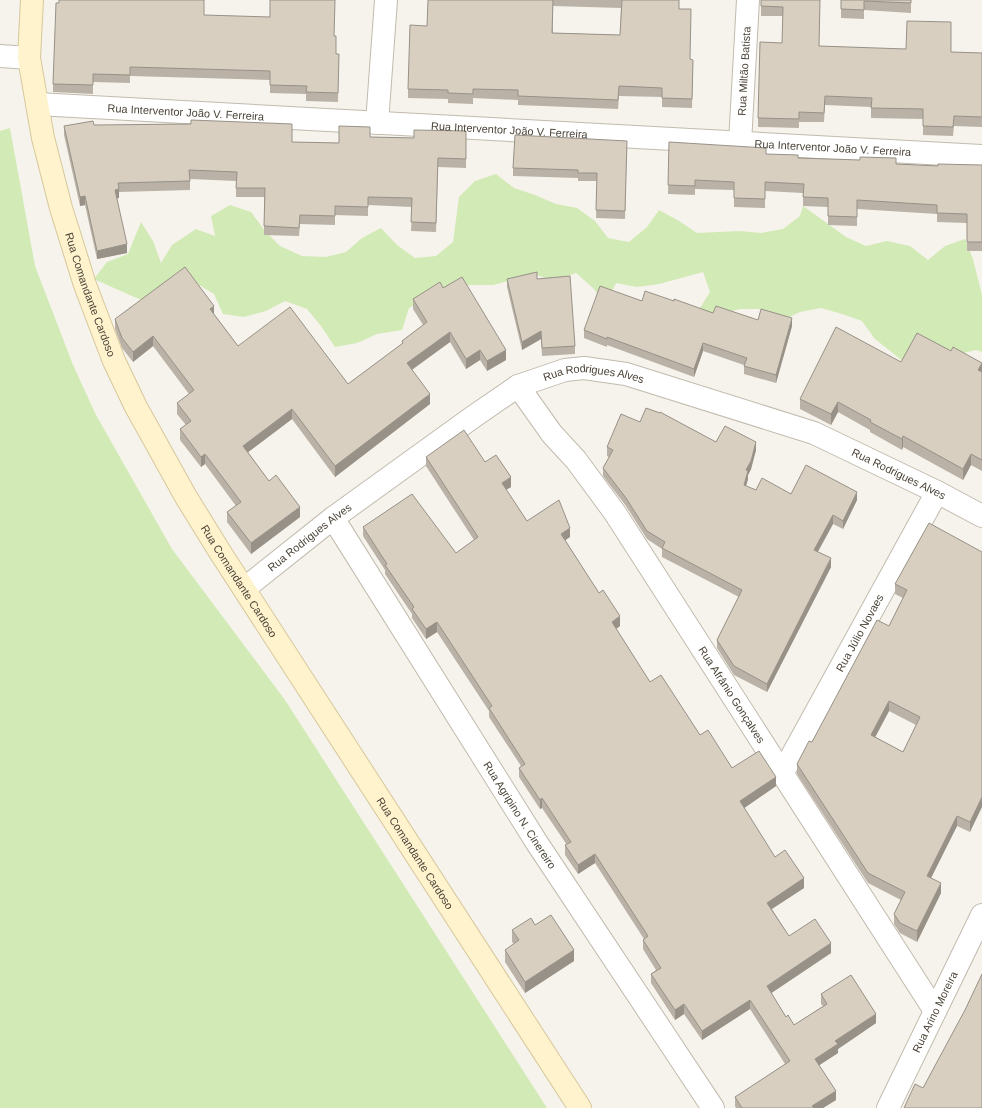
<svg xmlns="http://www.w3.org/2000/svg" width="982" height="1108" viewBox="0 0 982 1108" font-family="Helvetica,sans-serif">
  <rect width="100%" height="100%" fill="#f6f3ec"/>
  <g fill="#d2eab5">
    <path d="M10 128 35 266 73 365 96 415 172 549 285 700 547 1108H0V131Z"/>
    <path d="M496 174 514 188 535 195 556 204 577 208 595 221 608 238 629 242 647 227 659 210 679 221 697 233 740 231 761 233 783 229 800 216 803 206 846 237 866 246 887 241 910 246 928 260 945 246 965 239 973 259 982 295V352L976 350 909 366 875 339 862 321 842 314 821 308 800 312 781 321 762 309H740L720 314 698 311 710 292 703 272 659 284 637 287 616 283 606 304 593 288 576 273 554 281 534 274 493 285H470L448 289 428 297 409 308 402 330 377 334 357 343 335 347 321 326 307 309 285 301 266 311 244 317 223 314 214 294 196 283 156 305 134 297 94 279 107 262 128 254 141 222 153 241 161 263 172 245 196 229 215 236 211 216 230 205 251 212 265 231 280 246 302 256 326 257 346 252 362 238 381 228 397 245 415 258 436 256 453 242 459 197 475 181Z"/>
  </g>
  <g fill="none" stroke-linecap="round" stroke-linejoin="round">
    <g stroke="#c2bbae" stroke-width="24">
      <g id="street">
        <path d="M0 56 29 58"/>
        <path id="s1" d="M37 104 982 156"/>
        <path d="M377 123 386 0"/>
        <path id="s2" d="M740 143 748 0"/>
        <path id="s3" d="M518 386 552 434 576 460 615 513 935 1011"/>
        <path id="s4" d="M333 518 537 843 713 1108"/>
        <path id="s5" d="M245 588 333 518 473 417 518 386 565 370 584 368 626 374 814 433 937 492 982 516"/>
        <path id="s6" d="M782 774 937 492"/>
        <path id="s7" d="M888 1108 982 915"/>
      </g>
    </g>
    <g stroke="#d6c79b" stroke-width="24">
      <g id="secondary">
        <path id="s8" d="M32 0 29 58 43 138 61 208 85 285 114 361 136 407 186 497 220 552 580 1108"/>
      </g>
    </g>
    <use href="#street" stroke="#fff" stroke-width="22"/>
    <use href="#secondary" stroke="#fff3cd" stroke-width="22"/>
  </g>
  <g fill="#bab2a6" fill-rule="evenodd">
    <path d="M428 0H679V9L690 59 693 60 692 108 662 107V97L619 96 618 109 518 105V100L473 98V104L448 103V99L408 98V89L427 26ZM553 6 621 8 620 35 553 33Z"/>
    <path d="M761 0H820L819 46 951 52 982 53V127L954 126 953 136 923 135V119L871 118V107L825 105 824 122H799V128L758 127V118L782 43 783 16H761Z"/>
    <path d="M841 0H911V13L864 10V19L841 18Z"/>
    <path d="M59 3 204 15 334 36 336 54H339L338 102 306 101V94L270 93V80L130 76V83L93 82V94L53 92V84Z"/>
    <path d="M94 125 292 142 339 143 370 137 414 138 466 131V168L438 167 436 232 411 231 412 207 368 205V216L335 215V225L300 224 299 236 264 235V197H236V181L190 179V190L119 192V198H117L127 253 97 259 85 205 80 206 64 135V126Z"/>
    <path d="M627 141 625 219 596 218 597 181H578V178L513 176V168Z"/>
    <path d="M669 142 798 158 896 164 938 166 982 165V251H967V223L937 222V214L857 209V226L828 225V207L803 206V193L765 191V208L734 207V190L695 189V195L668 194Z"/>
    <path d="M507 279H537L575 346V354L542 356 541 339 522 350 507 287Z"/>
    <path d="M443 288 506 360 487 371 480 360 466 369 450 342 412 370 430 404 335 477 292 419 248 452 269 481 300 517 251 554 227 522V512L236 506 205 464 201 467 180 440V429L186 425 177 414V403L189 394 153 346 133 362 122 348 115 329V319L214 314 238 346 348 384 402 344V341L423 325 413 309V299Z"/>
    <path d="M642 301H674L713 313 792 326 776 383 744 374V365L703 351 694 377 607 345V347L584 338V330Z"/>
    <path d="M901 362 982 372V471L971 465 963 480 903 447 902 450 870 432V430L838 412 831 425 800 409V399Z"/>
    <path d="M640 422 716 442 756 450 751 469 748 475V479L746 486 756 490 857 500 843 529 833 524 818 552 831 567 767 692 734 675 717 648V640L739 597 662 557V549L647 539 626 506 603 476V468L609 457 607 456V447Z"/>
    <path d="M426 457 485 462 511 487 506 490 527 521 570 537 565 540 620 626 616 629 650 682 700 735 732 768 776 786 744 808 775 857 804 888 772 909 789 936 831 953 771 993 786 1017 794 1025 823 1006 821 1004V994L876 1023 838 1049V1053L819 1065 836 1100 823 1108H736L735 1106V1097L785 1064 750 1009 702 1040 684 1014 675 1020 651 983V974L656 970 643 949V940L644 939 595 863 578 874 565 855V845H567L542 808 540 809 519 777V768L521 766 489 717V711L437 632 426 639 412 618V614L385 574V570L363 536V527L456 553 474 540 426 466Z"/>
    <path d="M982 552 970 832 957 826 931 878 941 893 917 942 900 933 894 924V914L901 900 868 883 797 774V764L812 742 889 626 903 598 895 594V584ZM889 711 916 725 903 752 875 737Z"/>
    <path d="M535 925 574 961 525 993 505 962V950L514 944 512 942V930Z"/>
  </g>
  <g fill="#979187">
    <path d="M119 189V198L115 199V190Z"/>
    <path d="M85 196V205L80 206V197Z"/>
    <path d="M127 244V253L97 259V251Z"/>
    <path d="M214 306V316L210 309Z"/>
    <path d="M792 318V326L776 383V375Z"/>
    <path d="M541 331V339L522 350V342Z"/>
    <path d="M450 332V342L407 373V363Z"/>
    <path d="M153 336V346L133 362V352Z"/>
    <path d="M703 343V351L694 377V369Z"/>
    <path d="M480 350V360L466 369V359Z"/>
    <path d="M506 350V360L487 371V361Z"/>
    <path d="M982 363V374L978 370Z"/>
    <path d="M430 394V404L335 477V466Z"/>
    <path d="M838 402V412L831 425V414Z"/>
    <path d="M292 409V419L243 456V446Z"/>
    <path d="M903 436V447L902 450V439Z"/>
    <path d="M756 442V450L751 469 748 475V479L744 493V485L746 470Z"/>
    <path d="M205 454V464L201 467V457Z"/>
    <path d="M971 454V465L963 480V469Z"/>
    <path d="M511 477V487L502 492V483Z"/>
    <path d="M857 492V500L843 529V521Z"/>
    <path d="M300 507V517L251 554V543Z"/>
    <path d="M833 515V524L814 558V550Z"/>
    <path d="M570 528V537L561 543V534Z"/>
    <path d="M831 558V567L767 692V684Z"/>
    <path d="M620 616V626L612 632V622Z"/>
    <path d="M437 622V632L426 639V629Z"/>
    <path d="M889 701V711L871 745V735Z"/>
    <path d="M776 777V786L740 811V801Z"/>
    <path d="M982 797V807L970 832V822Z"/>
    <path d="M542 798V808L540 809V800Z"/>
    <path d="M957 816V826L927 886V876Z"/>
    <path d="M595 854V863L578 874V865Z"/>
    <path d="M804 878V888L767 912V903Z"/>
    <path d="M941 883V893L917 942V931Z"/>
    <path d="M831 943V953L767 996V986Z"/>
    <path d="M574 950V961L525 993V982Z"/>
    <path d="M750 1000V1009L702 1040V1031Z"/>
    <path d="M684 1004V1014L675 1020V1010Z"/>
    <path d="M876 1014V1023L838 1049V1053L815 1068V1059L835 1041Z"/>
    <path d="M836 1091V1100L823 1108H812V1106Z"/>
  </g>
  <g fill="#d8cfc1" stroke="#979187" fill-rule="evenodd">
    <path d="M59 0H204V15L270 17V0H335L334 36H336V54H339L338 93 306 92 307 86 270 85V71L130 67V75L93 74V85L53 84 56 3H59Z"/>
    <path d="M428 0H553L552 33 620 35 622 0H679V9H691L690 59 693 60 692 99 662 98V88L619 86 618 100 518 96V90L473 89V94L448 93V90L408 89 410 25 427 26Z"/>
    <path d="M761 0H820L819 46 906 49 907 21 951 22V52L982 53V117L954 116 953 127 923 126V109L871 108 872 98 825 96 824 113 799 112V119L758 118 760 42 782 43 783 7 761 6Z"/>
    <path d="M841 0H911V3L864 1V10L841 9Z"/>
    <path d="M191 120 292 124V142L339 143V126L370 127V137L414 138V130L466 131V159L438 158 436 223 411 222 412 198 368 197V207L335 206V216L300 215 299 228 264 226 265 188H236L237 172 189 170 190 181 118 183 119 189 115 190 127 244 97 251 85 196 80 197 64 126 93 121 94 125 191 124Z"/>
    <path d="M515 135 627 141 625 211 596 210 597 173H578V170L513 168Z"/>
    <path d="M669 142 766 148V154L798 155V158L860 160V157L896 158V164L938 166V164L982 165V242H967V214L937 213V205L857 200V217L828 216V198L803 197 804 184 765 182V199L734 198V182L695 180V186L668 185Z"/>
    <path d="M185 267 214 306 210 309 238 346 290 307 348 384 403 343 402 341 427 322 413 299 440 282 443 288 462 277 506 350 487 361 480 350 466 359 450 332 407 363 430 394 335 466 292 409 243 446 269 481 276 475 300 507 251 543 227 512 241 502 205 454 201 457 180 429 191 421 177 403 194 390 153 336 133 352 122 338 115 319Z"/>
    <path d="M537 272V279L570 276 575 346 542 348 541 331 522 342 507 279Z"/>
    <path d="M600 286 642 301 645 291 674 301V299L713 313 716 306 758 320 761 309 792 318 776 375 744 366 747 358 703 343 694 369 607 337V339L584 330Z"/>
    <path d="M836 327 901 362 917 333 951 351 953 347 982 363 978 370 982 372V460L971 454 963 469 903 436 902 439 870 422 871 420 838 402 831 414 800 399Z"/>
    <path d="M646 408 660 413V412L716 442 725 426 756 442 751 461 746 470 748 471 744 485 756 490 762 478 791 494 806 465 857 492 843 521 833 515 814 550 831 558 767 684 734 666 717 640 742 590 662 548 665 542 647 531 626 498 603 468 613 450 607 447 621 414 640 422Z"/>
    <path d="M464 430 485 462 496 455 511 477 502 483 527 521 559 500 570 528 561 534 599 593 603 590 620 616 612 622 650 682 661 675 700 735 708 730 732 768 759 751 776 777 740 801 775 857 785 850 804 878 767 903 789 936 815 919 831 943 767 986 786 1017 788 1015 794 1025 827 1004 821 994 851 975 876 1014 835 1041 838 1044 815 1059 836 1091 812 1106 814 1108H742L735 1097 790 1061 750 1000 702 1031 684 1004 675 1010 651 974 661 968 643 940 648 936 595 854 578 865 565 845 571 842 542 798 540 800 519 768 525 764 489 708 492 706 437 622 426 629 412 609 414 607 385 565 387 564 363 527 412 494 456 553 478 537 426 457Z"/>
    <path d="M929 523 982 552V797L970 822 957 816 927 876 941 883 917 931 900 923 894 914 905 892 868 873 797 764 809 741 812 742 877 620 889 626 907 590 895 584ZM889 701 920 717 903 752 871 735Z"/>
    <path d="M551 915 574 950 525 982 505 950 519 940 512 930 531 918 535 925Z"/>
    <path d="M982 974V1108H904L915 1084 923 1088 965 1010Z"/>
  </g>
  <g text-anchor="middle" stroke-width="3" stroke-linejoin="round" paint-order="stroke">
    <g font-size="11" fill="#4b4439" stroke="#fff">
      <text dy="4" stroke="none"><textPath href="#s2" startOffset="72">Rua Miltão Batista</textPath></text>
      <text dy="4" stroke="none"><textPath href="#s1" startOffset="149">Rua Interventor João V. Ferreira</textPath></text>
      <text dy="4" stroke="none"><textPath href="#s1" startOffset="473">Rua Interventor João V. Ferreira</textPath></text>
      <text dy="4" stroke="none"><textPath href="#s1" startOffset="797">Rua Interventor João V. Ferreira</textPath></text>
      <text dy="4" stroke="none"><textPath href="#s8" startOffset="303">Rua Comandante Cardoso</textPath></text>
      <text dy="4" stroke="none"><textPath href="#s5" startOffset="418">Rua Rodrigues Alves</textPath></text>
      <text dy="4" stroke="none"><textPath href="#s5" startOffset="742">Rua Rodrigues Alves</textPath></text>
      <text dy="4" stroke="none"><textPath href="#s5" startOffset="82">Rua Rodrigues Alves</textPath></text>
      <text dy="4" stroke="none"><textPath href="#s8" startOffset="627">Rua Comandante Cardoso</textPath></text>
      <text dy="4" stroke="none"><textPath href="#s6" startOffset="161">Rua Júlio Novaes</textPath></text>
      <text dy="4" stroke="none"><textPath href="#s3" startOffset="376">Rua Afrânio Gonçalves</textPath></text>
      <text dy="4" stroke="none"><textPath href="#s4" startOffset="351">Rua Agripino N. Cinereiro</textPath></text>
      <text dy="4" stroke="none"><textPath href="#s8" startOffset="951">Rua Comandante Cardoso</textPath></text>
      <text dy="4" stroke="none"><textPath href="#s7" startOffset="107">Rua Arino Moreira</textPath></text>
    </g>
  </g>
</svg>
